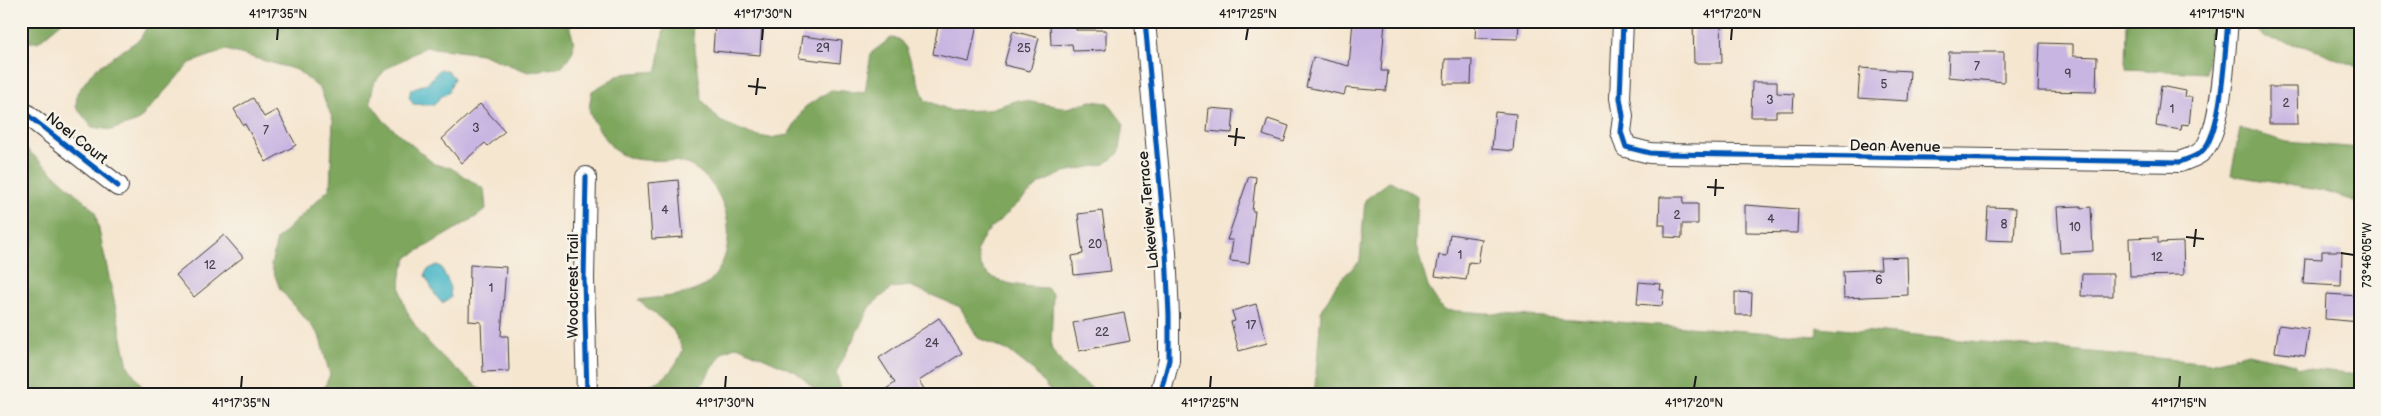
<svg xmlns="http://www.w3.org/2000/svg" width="2381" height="416" viewBox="0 0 2381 416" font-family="'Balsamiq Sans',sans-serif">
  <rect width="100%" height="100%" fill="#f7f3e8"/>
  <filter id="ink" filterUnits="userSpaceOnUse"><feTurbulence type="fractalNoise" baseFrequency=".02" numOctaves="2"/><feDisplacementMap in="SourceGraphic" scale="10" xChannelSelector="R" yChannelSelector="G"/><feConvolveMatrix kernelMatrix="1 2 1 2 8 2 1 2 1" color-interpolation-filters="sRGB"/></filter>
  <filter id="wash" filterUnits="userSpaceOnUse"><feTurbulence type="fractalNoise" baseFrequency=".0096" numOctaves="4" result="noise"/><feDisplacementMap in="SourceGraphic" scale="20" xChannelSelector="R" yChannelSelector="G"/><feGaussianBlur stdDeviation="1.12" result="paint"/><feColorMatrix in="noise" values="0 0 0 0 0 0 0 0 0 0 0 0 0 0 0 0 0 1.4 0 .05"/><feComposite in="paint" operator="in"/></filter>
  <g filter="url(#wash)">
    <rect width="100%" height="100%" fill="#f5e6d0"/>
    <g fill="#7ea65d" stroke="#4d613c">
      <path d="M21 21H63L38 42H21Z"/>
      <path d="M150 21H568C574 45 579 47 562 67L528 72 481 54 426 47 386 69 374 83 370 102 384 121 434 164 451 168 484 189 486 209 479 215 408 257C376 311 452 366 488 395H317L323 390 330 375 319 335 280 289 271 265 277 239 330 188 333 120 320 89 297 70 226 50 190 63 138 121 111 130 92 127 76 107 77 93 94 70 140 39Z"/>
      <path d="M665 21H685L692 27 702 100 720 121 753 135 770 138 788 135 805 107 831 90 865 93 871 53 891 38 899 39 906 48 925 100 952 111 987 110 1018 100 1068 108 1091 101 1108 103 1124 124 1119 153 1105 164 1065 172 1039 184 985 234 977 250C978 255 979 261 981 266 990 285 1029 287 1047 288L1053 294 1051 348 1066 369 1101 395H1053L1033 370 1009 351 978 338 960 307 910 286 892 288 870 306 836 373 843 395H818L817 391 796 372 737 346 723 352 695 395H607L606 390C647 384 664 392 683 350L672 328 638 300C658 297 696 297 711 280 740 248 731 194 696 169 672 152 640 169 616 151 611 148 592 120 590 114 588 108 591 97 592 91L621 74 657 71Z"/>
      <path d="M2127 21H2213L2206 73 2126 69Z"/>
      <path d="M2245 21H2360V68L2307 47 2266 38Z"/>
      <path d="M2240 128 2287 142 2360 148V203L2323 191 2231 175Z"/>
      <path d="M21 144 95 211 128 366 148 395H21Z"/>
      <path d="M1390 181 1417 196 1415 242 1428 287 1443 310 1816 336 1818 327 2211 363 2248 353 2295 364 2298 368 2360 374V395H1312L1315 387 1321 312 1337 283 1360 261 1365 200Z"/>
    </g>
    <g fill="#4bb8c7" stroke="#346a72">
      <path d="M440 69 448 71 454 78 448 93 440 97 434 105 413 104 409 97 411 89 428 83Z"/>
      <path d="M437 265 441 267 449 283 451 298 442 303 436 296 425 275 427 270Z"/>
    </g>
    <g id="blocks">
      <g fill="#c9b5e2">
        <path d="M939 21H958L977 25 969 62 933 54Z"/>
        <path d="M1353 21H1385L1381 71H1388L1386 91 1346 88 1344 95 1306 87 1313 57 1349 66Z"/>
        <path d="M1476 21 1519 22 1518 39 1475 38Z"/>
        <path d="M1693 21H1721L1722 63H1694Z"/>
        <path d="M715 22 762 25 760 55 713 51Z"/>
        <path d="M1050 22H1076V30H1106V50L1073 51 1072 44 1051 45Z"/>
        <path d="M1013 31 1039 38 1030 71 1004 65Z"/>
        <path d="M802 36 842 41 840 63 799 58Z"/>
        <path d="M2040 43 2073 44V56L2097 57 2096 92 2038 91Z"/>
        <path d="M1949 52H2004V82L1948 77Z"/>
        <path d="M1445 59H1472L1471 84H1444Z"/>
        <path d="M1860 68 1910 71 1908 101 1858 98Z"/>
        <path d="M1752 82H1777V93L1794 94 1793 111H1776V117H1751Z"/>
        <path d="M2161 86 2186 91 2185 97H2192L2189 125 2182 124 2181 130 2156 126Z"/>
        <path d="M2269 87H2297L2298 124H2269Z"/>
        <path d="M253 98 264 117 277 110 296 145 266 162 245 124 243 125 234 109Z"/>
        <path d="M480 104 505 131 488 146 485 143 462 163 442 139Z"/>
        <path d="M1209 108 1234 110 1232 133 1207 131Z"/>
        <path d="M1495 112 1516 114 1513 151 1492 149Z"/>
        <path d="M1268 119 1289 126 1284 142 1263 135Z"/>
        <path d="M1249 176 1256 177 1252 211H1255L1249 263 1230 261 1233 240H1227Z"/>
        <path d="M678 180 683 237 652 239 648 183Z"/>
        <path d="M1660 197H1684L1683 204H1698V224H1682V238L1665 237V225H1659Z"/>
        <path d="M1745 205 1798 209 1797 233 1745 232Z"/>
        <path d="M2081 206V208L2091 207 2093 251 2060 253 2057 207Z"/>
        <path d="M1988 207 2016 208 2014 241 1986 240Z"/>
        <path d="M1102 211 1111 271 1074 275 1072 256 1083 254 1078 214Z"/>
        <path d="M1450 234 1482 239 1478 263 1469 262 1466 280 1435 276 1439 255 1447 256Z"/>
        <path d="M224 235 243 257 194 297 176 275Z"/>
        <path d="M2158 237V243L2183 242 2184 275 2130 276 2129 238Z"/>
        <path d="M2322 251H2342L2341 286 2303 284 2305 258 2322 259Z"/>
        <path d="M1907 257 1908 295 1844 298 1843 271 1881 269 1880 258Z"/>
        <path d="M470 265 506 267 501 336H508L509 371 483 372 481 322 469 321Z"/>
        <path d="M2082 274H2113V296H2081Z"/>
        <path d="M1639 282 1661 284 1660 290H1664L1662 306 1637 304Z"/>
        <path d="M1735 292 1752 293 1751 315H1735Z"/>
        <path d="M2326 294 2360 296V322L2325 319Z"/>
        <path d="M1256 304 1267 343 1239 351 1231 322 1235 321 1232 311Z"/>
        <path d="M1124 313 1130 341 1079 351 1073 323Z"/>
        <path d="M939 318 962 353 919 381 928 395H877L895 383 879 358Z"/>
        <path d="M2279 325 2309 329 2305 356 2275 352Z"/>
      </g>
    </g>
  </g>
  <g filter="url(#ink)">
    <use href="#blocks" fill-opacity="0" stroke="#3d3a37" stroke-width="1"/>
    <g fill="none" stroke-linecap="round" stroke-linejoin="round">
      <g stroke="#3d3a37" stroke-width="22">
        <g id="street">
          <path d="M1145 21 1166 252 1169 315V360L1160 395"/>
          <path d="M1623 21 1620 98 1623 116 1621 132 1626 147 1650 153 1668 154 2180 162C2186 159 2196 157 2201 152 2222 136 2225 49 2228 21"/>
          <path d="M21 110 118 186"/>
          <path d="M586 177 584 279 587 395"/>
        </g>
      </g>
      <use href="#street" stroke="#fff" stroke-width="20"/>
      <g stroke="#f7f3e8" stroke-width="8">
        <g id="cycleway">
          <path d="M1145 21 1166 252 1169 315V360L1160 395"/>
          <path d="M1623 21 1620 98 1623 116 1621 132 1626 147 1650 153 1668 154 2180 162C2186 159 2196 157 2201 152 2222 136 2225 49 2228 21"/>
          <path d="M21 110 118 186"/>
          <path d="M586 177 584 279 587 395"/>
        </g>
      </g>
      <use href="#cycleway" stroke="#0057b8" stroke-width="5"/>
    </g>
  </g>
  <path fill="none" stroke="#1c1c1c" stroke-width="2" d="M277 40 278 28M762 40 763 28M1246 40 1248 28M1731 40 1732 28M2216 40 2217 28M748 86 766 88M756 95 758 78M1228 136 1245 138M1235 146 1237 128M1707 187 1724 188M1715 196 1716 179M2186 237 2204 239M2194 247 2196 229M2341 253 2354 255M241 388 242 376M725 388 726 376M1210 388 1211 376M1694 388 1696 376M2179 388 2180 376"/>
  <g text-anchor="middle" stroke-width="5" stroke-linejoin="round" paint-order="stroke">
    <g font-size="12" fill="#47424e">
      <text x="823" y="52">29</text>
      <text x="1024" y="52">25</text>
      <text x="1977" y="70">7</text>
      <text x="2068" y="78">9</text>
      <text x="1884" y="88">5</text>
      <text x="1770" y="104">3</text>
      <text x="2286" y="107">2</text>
      <text x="2172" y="113">1</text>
      <text x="476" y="132">3</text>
      <text x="266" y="134">7</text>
      <text x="665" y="214">4</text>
      <text x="1677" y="219">2</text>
      <text x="1771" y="223">4</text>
      <text x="2004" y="228">8</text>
      <text x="2075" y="231">10</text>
      <text x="1095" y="248">20</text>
      <text x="1460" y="259">1</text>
      <text x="2157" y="261">12</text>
      <text x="210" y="269">12</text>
      <text x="1879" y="284">6</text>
      <text x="491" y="292">1</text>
      <text x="1251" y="329">17</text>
      <text x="1102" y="336">22</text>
      <text x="932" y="347">24</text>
    </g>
    <g font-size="15" fill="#1c1c1c" stroke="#f7f3e8">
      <text transform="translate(77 138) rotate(38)" y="5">Noel Court</text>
      <text transform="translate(1895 146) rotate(1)" y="5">Dean Avenue</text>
      <text transform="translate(1148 210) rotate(-95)" y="5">Lakeview Terrace</text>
      <text transform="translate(573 286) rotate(-90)" y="5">Woodcrest Trail</text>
    </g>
  </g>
  <rect width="2381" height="416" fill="none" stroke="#f7f3e8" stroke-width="55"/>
  <rect x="28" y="28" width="2326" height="360" fill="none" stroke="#1c1c1c" stroke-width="2"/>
  <g font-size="12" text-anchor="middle" fill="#1c1c1c">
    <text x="278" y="18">41°17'35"N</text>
    <text x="763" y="18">41°17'30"N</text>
    <text x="1248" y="18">41°17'25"N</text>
    <text x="1732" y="18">41°17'20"N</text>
    <text x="2217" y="18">41°17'15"N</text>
    <text transform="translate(2367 255) rotate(-90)" y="4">73°46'05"W</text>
    <text x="241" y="407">41°17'35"N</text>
    <text x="725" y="407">41°17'30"N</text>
    <text x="1210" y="407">41°17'25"N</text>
    <text x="1694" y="407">41°17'20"N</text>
    <text x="2179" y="407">41°17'15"N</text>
  </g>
</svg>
